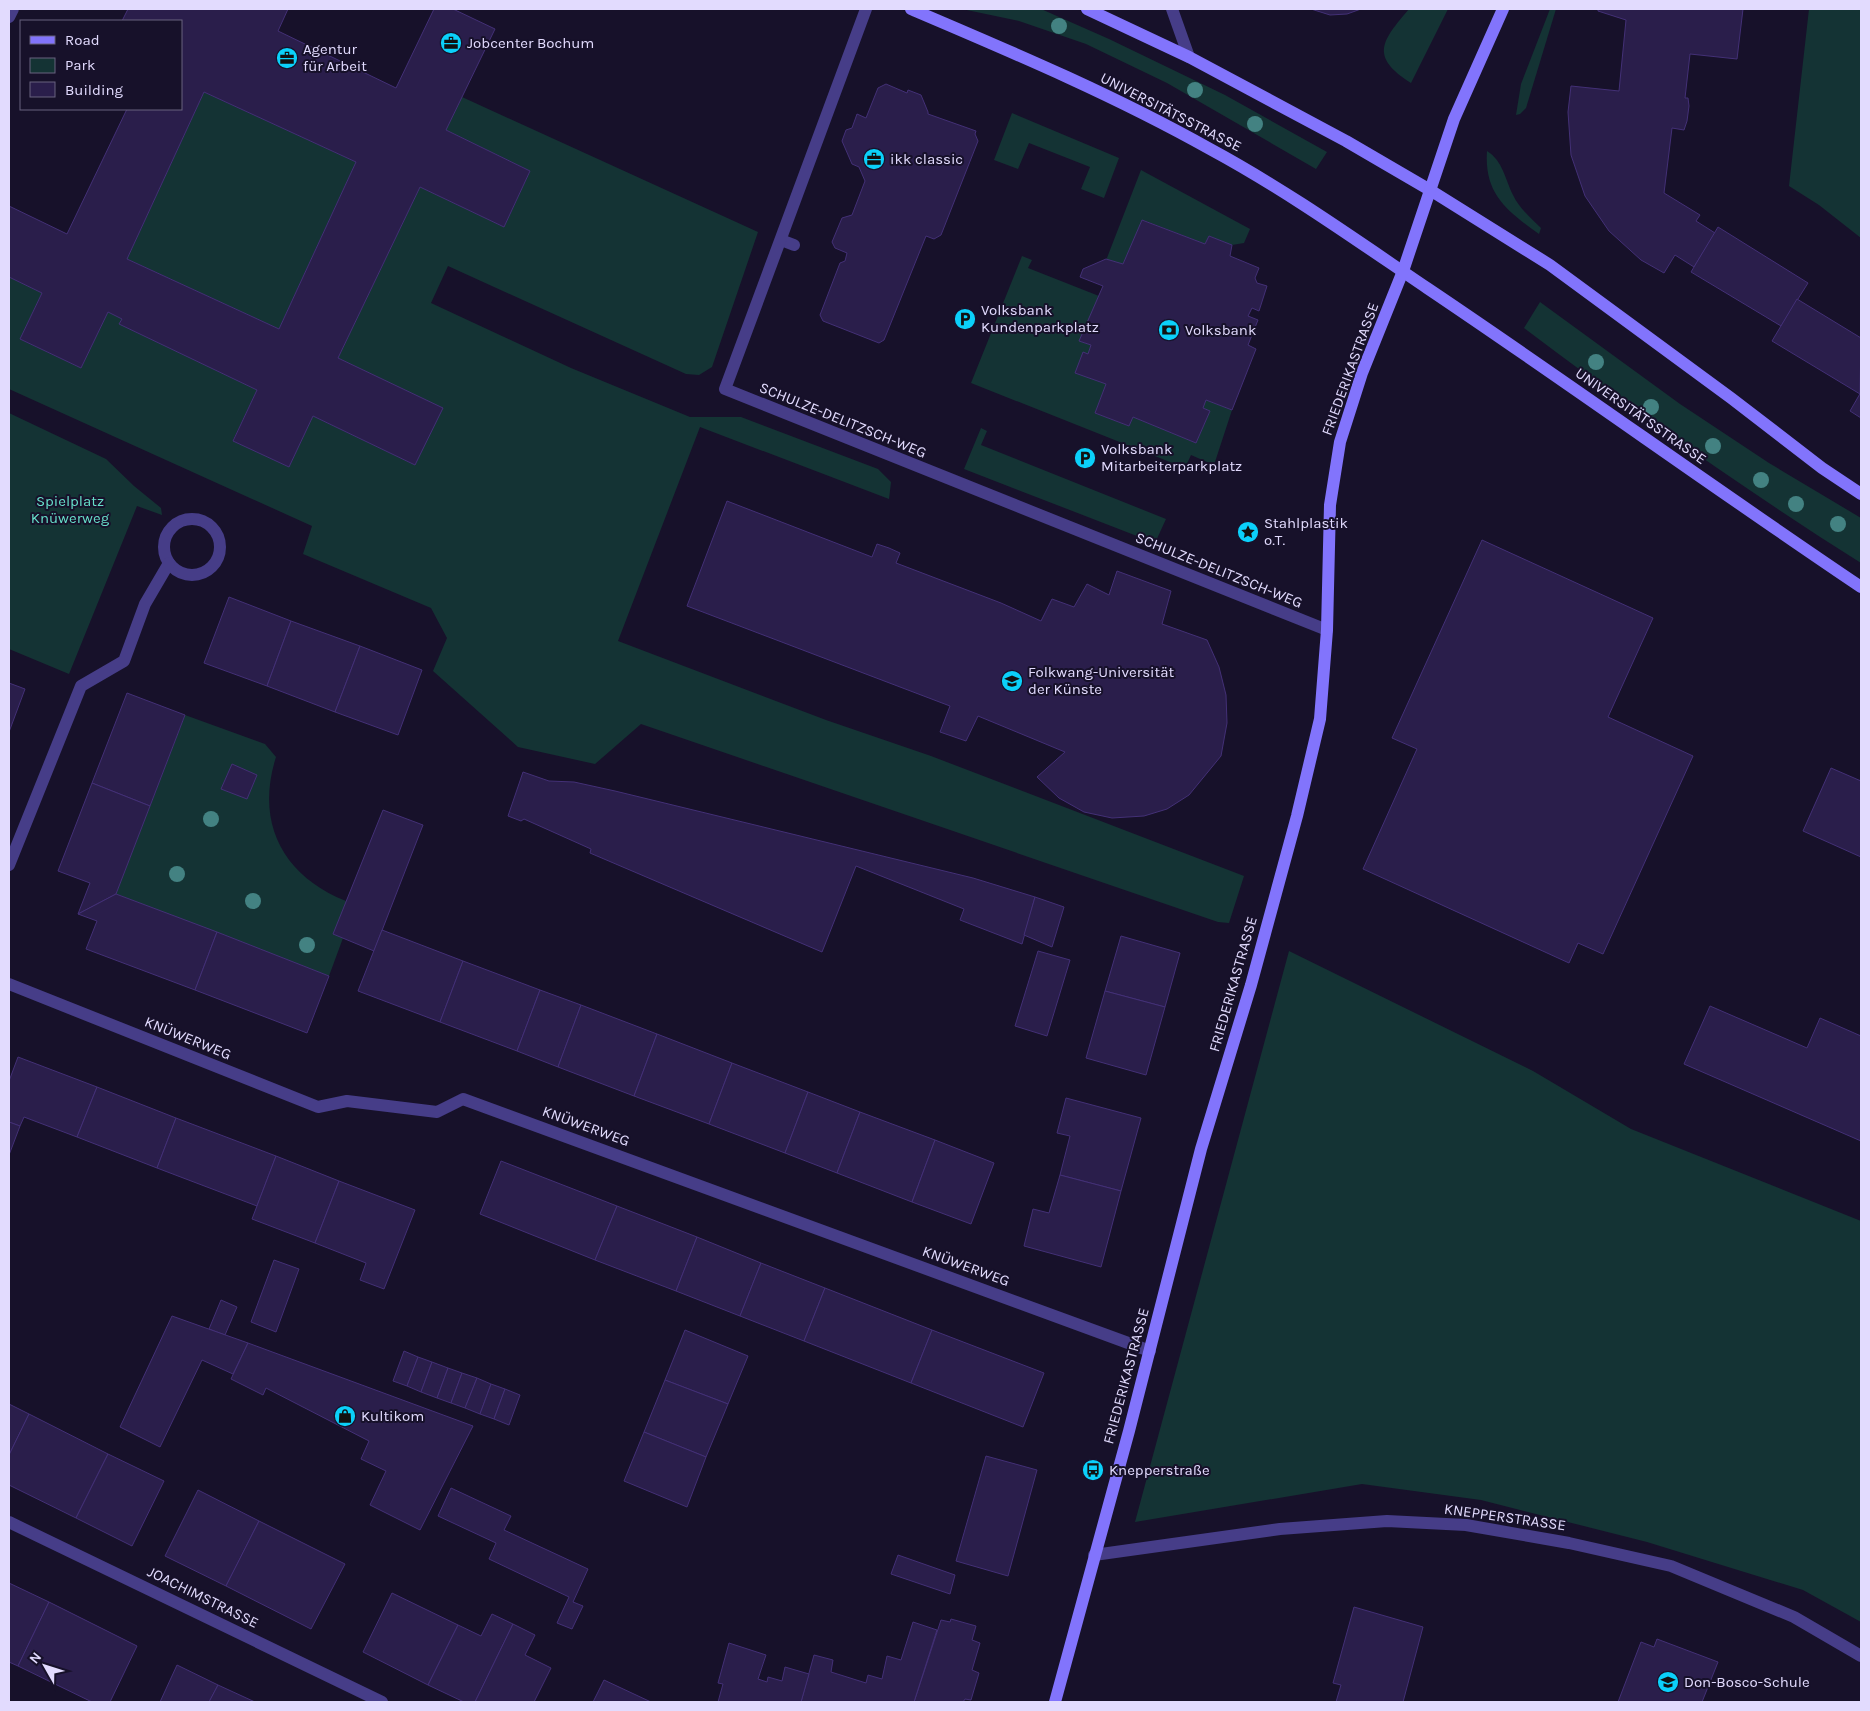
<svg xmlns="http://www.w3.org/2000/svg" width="1870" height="1711" viewBox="0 0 1870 1711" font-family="Karla,sans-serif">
  <rect width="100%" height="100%" fill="#17112a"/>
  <g fill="#143334">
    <path d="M962 9H1041L1109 39 1225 95 1327 152 1316 169 1167 83 1086 44 1019 21Z"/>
    <path d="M1409 9H1448L1411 83C1369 56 1382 41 1409 9Z"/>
    <path d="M1550 9H1556L1526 108 1520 114 1516 115 1521 84Z"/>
    <path d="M1809 9H1861V238L1819 205 1789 186Z"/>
    <path d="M204 92 356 162 279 329 127 259Z"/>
    <path d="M462 97 758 232 712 367 699 375 686 374 448 266 431 303 571 368 690 417H741L878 469 891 482 889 499 700 427 618 641 826 720 931 756 1244 876 1229 923 1218 922 641 724 595 764 518 747 433 671 447 638 431 608 303 554 312 526 9 389V277L42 293 20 339 81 368 108 312 122 319 120 324 257 390 233 440 289 467 313 416 415 465 442 408 338 358 420 187 504 227 530 171 446 130Z"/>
    <path d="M1012 113 1119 158 1104 198 1081 189 1090 167 1029 143 1018 169 994 160Z"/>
    <path d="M1487 151C1503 161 1505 179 1513 195 1519 208 1530 217 1541 228L1539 234C1507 211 1484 194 1487 151Z"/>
    <path d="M1141 170 1250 229 1244 243 1232 245 1209 236 1205 244 1143 220 1123 264 1105 263Z"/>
    <path d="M1022 256 1032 260 1028 268 1099 296 1080 341 1091 345 1088 354 1076 373 1106 384 1095 413 1129 426 1133 417 1196 443 1210 411 1203 408 1206 400 1232 410 1214 465 1191 455 1185 468 971 383Z"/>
    <path d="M1540 302 1680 404 1769 463 1861 518V563C1745 490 1633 410 1524 328Z"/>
    <path d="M9 413 106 459 134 486 161 508 162 515 137 506 69 674 9 649Z"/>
    <path d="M981 428 987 431 981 445 1166 519 1155 543 964 469Z"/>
    <path d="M185 715 265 744 276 757C255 823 283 876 346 901L343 938 329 976 116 894Z"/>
    <path d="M1289 951 1533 1071 1631 1129 1861 1221V1622L1803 1590 1647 1542 1481 1500 1362 1484 1135 1522Z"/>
  </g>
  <g fill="#2a1e4b" stroke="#433076" fill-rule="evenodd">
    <path d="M128 9H288L278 31 396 88 434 9H453L495 29 446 130 530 171 504 227 420 187 338 358 443 408 415 465 313 416 289 467 233 441 257 390 119 324 122 319 108 312 81 368 20 339 42 293 9 277V206L67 234 127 109H181V21H122ZM204 92 356 162 279 329 127 259Z"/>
    <path d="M1311 9H1361L1347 14 1330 15Z"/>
    <path d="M1598 9H1743L1737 59 1690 54 1685 98H1688L1689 106 1687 121 1684 130 1672 128 1664 193 1700 215 1696 221 1715 233 1694 267 1675 255 1664 273 1641 260 1609 231 1585 196 1571 155 1568 112 1571 86 1619 91 1626 20 1598 11Z"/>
    <path d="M886 84 907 93 908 90 921 95 928 112V114L976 131 975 134 978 141 941 235 934 239 926 236 884 340 879 343 823 321 820 315 840 263 845 261 847 253 835 248 832 242 842 218 852 215 865 181 859 167 852 164 842 141 846 130 852 128 857 114 866 118 878 88Z"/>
    <path d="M1142 220 1205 244 1209 236 1232 245 1230 256 1259 268 1255 278 1257 283 1267 286 1259 311 1252 308 1248 316 1258 320 1248 345 1256 349 1232 410 1206 400 1203 408 1210 411 1196 443 1133 417 1129 426 1095 413 1106 384 1075 373 1083 352 1088 354 1091 345 1079 341 1103 286 1080 277 1083 269 1106 259 1123 264Z"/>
    <path d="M1718 227 1808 283 1781 326 1691 272Z"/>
    <path d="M1797 299 1861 338 1860 394 1772 341Z"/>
    <path d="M1861 392V418L1850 411Z"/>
    <path d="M727 501 872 557 877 544 889 548 900 553 896 563 1001 603 1041 621 1052 599 1074 607 1087 584 1109 595 1117 571 1171 591 1162 624 1207 640 1219 667 1226 695 1227 723 1221 756 1189 795 1167 809 1144 816 1112 818 1084 812 1059 798 1037 777 1065 752 978 716 966 741 940 732 950 706 687 606Z"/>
    <path d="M1482 540 1653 618 1608 717 1693 756 1603 954 1578 943 1569 963 1363 869 1417 749 1392 738Z"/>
    <path d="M229 597 291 621 267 686 204 663Z"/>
    <path d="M291 621 360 646 335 712 267 686Z"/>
    <path d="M360 646 422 670 398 735 335 712Z"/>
    <path d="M9 683 25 689 9 732Z"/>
    <path d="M127 693 185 715 150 806 92 783Z"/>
    <path d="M232 764 257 775 247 799 221 789Z"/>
    <path d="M1831 768 1861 781V857L1803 831Z"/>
    <path d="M523 772 549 781 574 782 615 791 973 878 1035 897 1022 944 960 920 964 909 856 866 822 952 590 853 591 849 524 819 521 821 508 816Z"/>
    <path d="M92 783 150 806 116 894 78 914 90 883 58 871Z"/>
    <path d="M383 810 423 825 374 951 333 934Z"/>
    <path d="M116 894 217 932 195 990 86 949 97 921 78 914Z"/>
    <path d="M1035 897 1064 907 1052 947 1024 935Z"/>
    <path d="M382 930 463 961 440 1022 358 991Z"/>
    <path d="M217 932 329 976 307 1033 195 990Z"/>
    <path d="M1121 936 1180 953 1165 1007 1105 991Z"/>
    <path d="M1038 951 1070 960 1047 1036 1015 1026Z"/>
    <path d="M463 961 540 990 517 1051 440 1022Z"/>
    <path d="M540 990 581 1005 558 1067 517 1051Z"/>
    <path d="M1105 991 1165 1007 1146 1075 1086 1058Z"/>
    <path d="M581 1005 657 1034 634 1096 558 1067Z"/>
    <path d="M1710 1006 1807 1048 1820 1018 1861 1036V1141L1684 1064Z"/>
    <path d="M657 1034 732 1063 709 1124 634 1096Z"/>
    <path d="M18 1057 97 1087 77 1137 24 1117 20 1126 9 1122V1081Z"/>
    <path d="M732 1063 808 1092 785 1153 709 1124Z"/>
    <path d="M97 1087 176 1118 157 1168 77 1137Z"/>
    <path d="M808 1092 860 1112 837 1173 785 1153Z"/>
    <path d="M1066 1098 1141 1118 1121 1191 1060 1175 1070 1136 1057 1133Z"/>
    <path d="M860 1112 935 1140 912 1202 837 1173Z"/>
    <path d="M176 1118 276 1156 257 1206 157 1168Z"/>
    <path d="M9 1122 20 1126 9 1155Z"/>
    <path d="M935 1140 994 1163 971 1224 912 1202Z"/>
    <path d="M276 1156 339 1181 315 1243 252 1219Z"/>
    <path d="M501 1161 617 1206 595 1260 480 1214Z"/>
    <path d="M1060 1175 1121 1191 1101 1267 1024 1246 1033 1209 1049 1213Z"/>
    <path d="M339 1181 415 1210 384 1289 360 1280 366 1263 315 1243Z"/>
    <path d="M617 1206 697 1237 676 1291 595 1260Z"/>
    <path d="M697 1237 761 1263 740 1316 676 1291Z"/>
    <path d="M274 1260 299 1269 276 1332 251 1322Z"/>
    <path d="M761 1263 825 1288 804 1341 740 1316Z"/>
    <path d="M825 1288 932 1330 911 1383 804 1341Z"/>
    <path d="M221 1300 237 1307 225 1335 209 1329Z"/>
    <path d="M172 1316 248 1343 233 1374 202 1360 160 1447 120 1427Z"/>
    <path d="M685 1330 748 1356 728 1404 665 1380Z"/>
    <path d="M932 1330 1044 1373 1023 1427 911 1383Z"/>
    <path d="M248 1343 473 1426 420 1530 370 1505 386 1471 361 1459 369 1441 266 1388 263 1395 231 1379Z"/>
    <path d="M404 1351 418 1357 407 1386 393 1381Z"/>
    <path d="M418 1357 432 1362 421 1392 407 1386Z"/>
    <path d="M432 1362 448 1368 437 1398 421 1392Z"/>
    <path d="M448 1368 462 1373 451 1403 437 1398Z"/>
    <path d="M462 1373 477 1378 465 1408 451 1403Z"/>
    <path d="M477 1378 491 1384 480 1414 465 1408Z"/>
    <path d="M665 1380 728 1404 706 1457 644 1432Z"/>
    <path d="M491 1384 505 1389 494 1419 480 1414Z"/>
    <path d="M505 1389 520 1395 509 1425 494 1419Z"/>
    <path d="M9 1404 29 1414 9 1455Z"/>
    <path d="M29 1414 108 1454 76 1518 9 1485V1455Z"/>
    <path d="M644 1432 706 1457 687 1507 624 1481Z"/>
    <path d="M108 1454 164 1481 132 1546 76 1518Z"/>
    <path d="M986 1456 1037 1470 1008 1576 956 1561Z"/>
    <path d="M451 1488 511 1516 504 1530 588 1569 573 1602 583 1606 572 1629 557 1623 569 1597 489 1559 496 1543 438 1516Z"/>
    <path d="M198 1490 259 1521 226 1586 165 1556Z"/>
    <path d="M259 1521 345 1564 311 1629 226 1586Z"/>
    <path d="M898 1555 955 1575 950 1594 891 1574Z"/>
    <path d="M9 1583 49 1602 18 1666 9 1662Z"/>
    <path d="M392 1593 458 1625 428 1685 363 1652Z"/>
    <path d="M49 1602 137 1646 110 1702H92L18 1666Z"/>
    <path d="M1354 1607 1423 1627 1403 1702H1336L1341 1685 1333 1683Z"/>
    <path d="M492 1614 513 1624 475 1702H464L428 1685 458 1625 481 1636Z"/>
    <path d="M951 1619 976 1626 972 1640 980 1643 972 1670 979 1673 971 1700 965 1699 963 1702H914L941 1620 950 1622Z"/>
    <path d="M913 1622 937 1630 914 1702H801L814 1655 833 1660 831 1672 866 1683 868 1675 882 1679 887 1656 901 1660Z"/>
    <path d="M513 1624 535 1635 525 1655 551 1668 534 1702H475Z"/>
    <path d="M1657 1639 1718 1662 1702 1702H1618L1641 1642 1654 1647Z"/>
    <path d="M729 1643 766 1655 758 1679 767 1682 768 1677 782 1681 785 1667 809 1674 801 1702H718L723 1684 718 1683Z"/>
    <path d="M177 1665 218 1685 209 1702H160Z"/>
    <path d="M604 1680 651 1702H593Z"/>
    <path d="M218 1685 255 1702H209Z"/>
  </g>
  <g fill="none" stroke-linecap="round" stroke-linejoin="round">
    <g stroke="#463d88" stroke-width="12">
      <path d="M9 17 13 9"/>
      <path d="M781 240 794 245"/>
    </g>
    <g stroke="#463d88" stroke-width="12">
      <path d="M866 9 725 389 1327 630"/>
      <path d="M1172 9 1189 57"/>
      <circle cx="192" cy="547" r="28"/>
      <path d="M9 865 81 686 124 661 145 604 169 563"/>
      <path d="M9 984 318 1107 347 1101 437 1112 463 1099 1150 1351"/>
      <path d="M9 1522 382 1702"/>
      <path d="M1094 1555 1280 1529 1387 1521 1466 1525 1569 1543 1671 1566 1794 1617 1861 1656"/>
    </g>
    <g stroke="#8274fc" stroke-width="12">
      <path d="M911 9C1012 52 1114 95 1210 149 1286 190 1356 240 1427 288 1573 386 1715 489 1861 587"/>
      <path d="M1087 9 1189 57 1346 141 1430 190 1550 265 1731 398 1822 468 1861 494"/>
      <path d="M1055 1702 1129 1431 1201 1149 1251 985 1297 816 1320 719 1327 630 1330 505 1340 442 1362 373 1403 271 1454 119 1503 9"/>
    </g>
  </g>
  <g fill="#438282">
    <circle cx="1059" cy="26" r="8"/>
    <circle cx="1195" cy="90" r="8"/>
    <circle cx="1255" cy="124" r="8"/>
    <circle cx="1596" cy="362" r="8"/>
    <circle cx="1651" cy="407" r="8"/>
    <circle cx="1713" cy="446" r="8"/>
    <circle cx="1761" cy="480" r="8"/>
    <circle cx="1796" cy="504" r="8"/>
    <circle cx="1838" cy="524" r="8"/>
    <circle cx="211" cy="819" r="8"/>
    <circle cx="177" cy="874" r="8"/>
    <circle cx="253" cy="901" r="8"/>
    <circle cx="307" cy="945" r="8"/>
  </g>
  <defs>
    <g id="office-disc" transform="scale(1.125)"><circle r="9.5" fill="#0bd0fa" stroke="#17112a"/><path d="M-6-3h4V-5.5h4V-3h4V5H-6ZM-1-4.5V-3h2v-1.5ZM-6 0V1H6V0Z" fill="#111"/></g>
    <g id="parking-disc" transform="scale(1.125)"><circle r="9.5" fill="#0bd0fa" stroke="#17112a"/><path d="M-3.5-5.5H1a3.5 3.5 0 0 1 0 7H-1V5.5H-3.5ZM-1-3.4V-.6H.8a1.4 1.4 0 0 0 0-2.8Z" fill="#111"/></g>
    <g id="bank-disc" transform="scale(1.125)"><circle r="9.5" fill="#0bd0fa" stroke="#17112a"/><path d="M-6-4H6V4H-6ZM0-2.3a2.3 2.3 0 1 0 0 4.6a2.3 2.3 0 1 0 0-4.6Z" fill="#111"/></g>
    <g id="sight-disc" transform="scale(1.125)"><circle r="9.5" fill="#0bd0fa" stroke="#17112a"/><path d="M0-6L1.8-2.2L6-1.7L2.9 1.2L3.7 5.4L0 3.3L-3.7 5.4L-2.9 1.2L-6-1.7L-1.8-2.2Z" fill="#111"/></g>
    <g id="university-disc" transform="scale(1.125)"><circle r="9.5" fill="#0bd0fa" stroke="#17112a"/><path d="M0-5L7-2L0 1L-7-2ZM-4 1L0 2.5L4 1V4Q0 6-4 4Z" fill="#111"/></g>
    <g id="shop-disc" transform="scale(1.125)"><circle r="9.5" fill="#0bd0fa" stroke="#17112a"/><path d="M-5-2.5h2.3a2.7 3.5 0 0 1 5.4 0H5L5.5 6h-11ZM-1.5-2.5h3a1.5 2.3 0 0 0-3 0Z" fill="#111"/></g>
    <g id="bus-disc" transform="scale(1.125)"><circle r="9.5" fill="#0bd0fa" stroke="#17112a"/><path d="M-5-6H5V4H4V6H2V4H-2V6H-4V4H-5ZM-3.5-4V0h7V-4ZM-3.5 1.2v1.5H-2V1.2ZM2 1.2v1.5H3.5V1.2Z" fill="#111"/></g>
    <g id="school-disc" transform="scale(1.125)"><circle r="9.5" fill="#0bd0fa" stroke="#17112a"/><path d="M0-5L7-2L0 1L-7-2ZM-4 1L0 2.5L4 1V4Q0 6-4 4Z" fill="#111"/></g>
  </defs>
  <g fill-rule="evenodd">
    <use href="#office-disc" x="451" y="43"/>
    <use href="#office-disc" x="287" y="58"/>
    <use href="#office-disc" x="874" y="159"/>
    <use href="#parking-disc" x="965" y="319"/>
    <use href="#bank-disc" x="1169" y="330"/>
    <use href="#parking-disc" x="1085" y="458"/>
    <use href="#sight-disc" x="1248" y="532"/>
    <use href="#university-disc" x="1012" y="681"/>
    <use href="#shop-disc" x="345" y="1416"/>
    <use href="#bus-disc" x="1093" y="1470"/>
    <use href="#school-disc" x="1668" y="1682"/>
  </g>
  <g text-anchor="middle" stroke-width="4" stroke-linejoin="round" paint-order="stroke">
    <g font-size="15" fill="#e2dbfe" stroke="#17112a" text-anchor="start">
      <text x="467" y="48">Jobcenter Bochum</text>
      <text x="303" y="54">Agentur<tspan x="303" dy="17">für Arbeit</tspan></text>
      <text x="890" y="164">ikk classic</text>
      <text x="981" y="315">Volksbank<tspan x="981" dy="17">Kundenparkplatz</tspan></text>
      <text x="1185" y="335">Volksbank</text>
      <text x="1101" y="454">Volksbank<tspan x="1101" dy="17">Mitarbeiterparkplatz</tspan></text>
      <text x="1264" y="528">Stahlplastik<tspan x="1264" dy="17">o.T.</tspan></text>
      <text x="1028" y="677">Folkwang-Universität<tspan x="1028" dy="17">der Künste</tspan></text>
      <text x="361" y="1421">Kultikom</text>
      <text x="1109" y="1475">Knepperstraße</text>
      <text x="1684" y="1687">Don-Bosco-Schule</text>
    </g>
    <g font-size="15" fill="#e2dbfe" stroke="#17112a">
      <text transform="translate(1171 112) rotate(27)" y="5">UNIVERSITÄTSSTRASSE</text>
      <text transform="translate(1350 369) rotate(-70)" y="5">FRIEDERIKASTRASSE</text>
      <text transform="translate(1641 416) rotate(35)" y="5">UNIVERSITÄTSSTRASSE</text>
      <text transform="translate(843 420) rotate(22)" y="5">SCHULZE-DELITZSCH-WEG</text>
      <text transform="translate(1219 570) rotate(22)" y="5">SCHULZE-DELITZSCH-WEG</text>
      <text transform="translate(1233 984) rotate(-74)" y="5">FRIEDERIKASTRASSE</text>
      <text transform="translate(188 1038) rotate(22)" y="5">KNÜWERWEG</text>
      <text transform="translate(586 1126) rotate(20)" y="5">KNÜWERWEG</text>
      <text transform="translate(966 1266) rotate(20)" y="5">KNÜWERWEG</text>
      <text transform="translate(1126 1376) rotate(-75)" y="5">FRIEDERIKASTRASSE</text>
      <text transform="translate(1505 1517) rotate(8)" y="5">KNEPPERSTRASSE</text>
      <text transform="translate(203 1597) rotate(26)" y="5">JOACHIMSTRASSE</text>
    </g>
    <g font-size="15" fill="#67dfca" stroke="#17112a">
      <text x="70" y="506">Spielplatz<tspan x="70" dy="17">Knüwerweg</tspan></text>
    </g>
  </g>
  <rect width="1870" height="1711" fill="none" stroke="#e2dbfe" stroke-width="20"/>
  <rect x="20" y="20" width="162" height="90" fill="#17112a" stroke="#68627f"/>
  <rect x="30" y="36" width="25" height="8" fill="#8274fc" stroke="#68627f"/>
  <text x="65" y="45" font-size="15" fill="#e2dbfe">Road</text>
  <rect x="30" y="58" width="25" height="15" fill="#143334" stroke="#68627f"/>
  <text x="65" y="70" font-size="15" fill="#e2dbfe">Park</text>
  <rect x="30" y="82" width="25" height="15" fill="#2a1e4b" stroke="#68627f"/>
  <text x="65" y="95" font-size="15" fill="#e2dbfe">Building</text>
  <g transform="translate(45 1666) rotate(309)" stroke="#17112a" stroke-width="4" paint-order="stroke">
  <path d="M0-4L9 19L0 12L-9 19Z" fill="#e2dbfe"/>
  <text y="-8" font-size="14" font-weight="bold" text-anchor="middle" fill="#e2dbfe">N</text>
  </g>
</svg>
